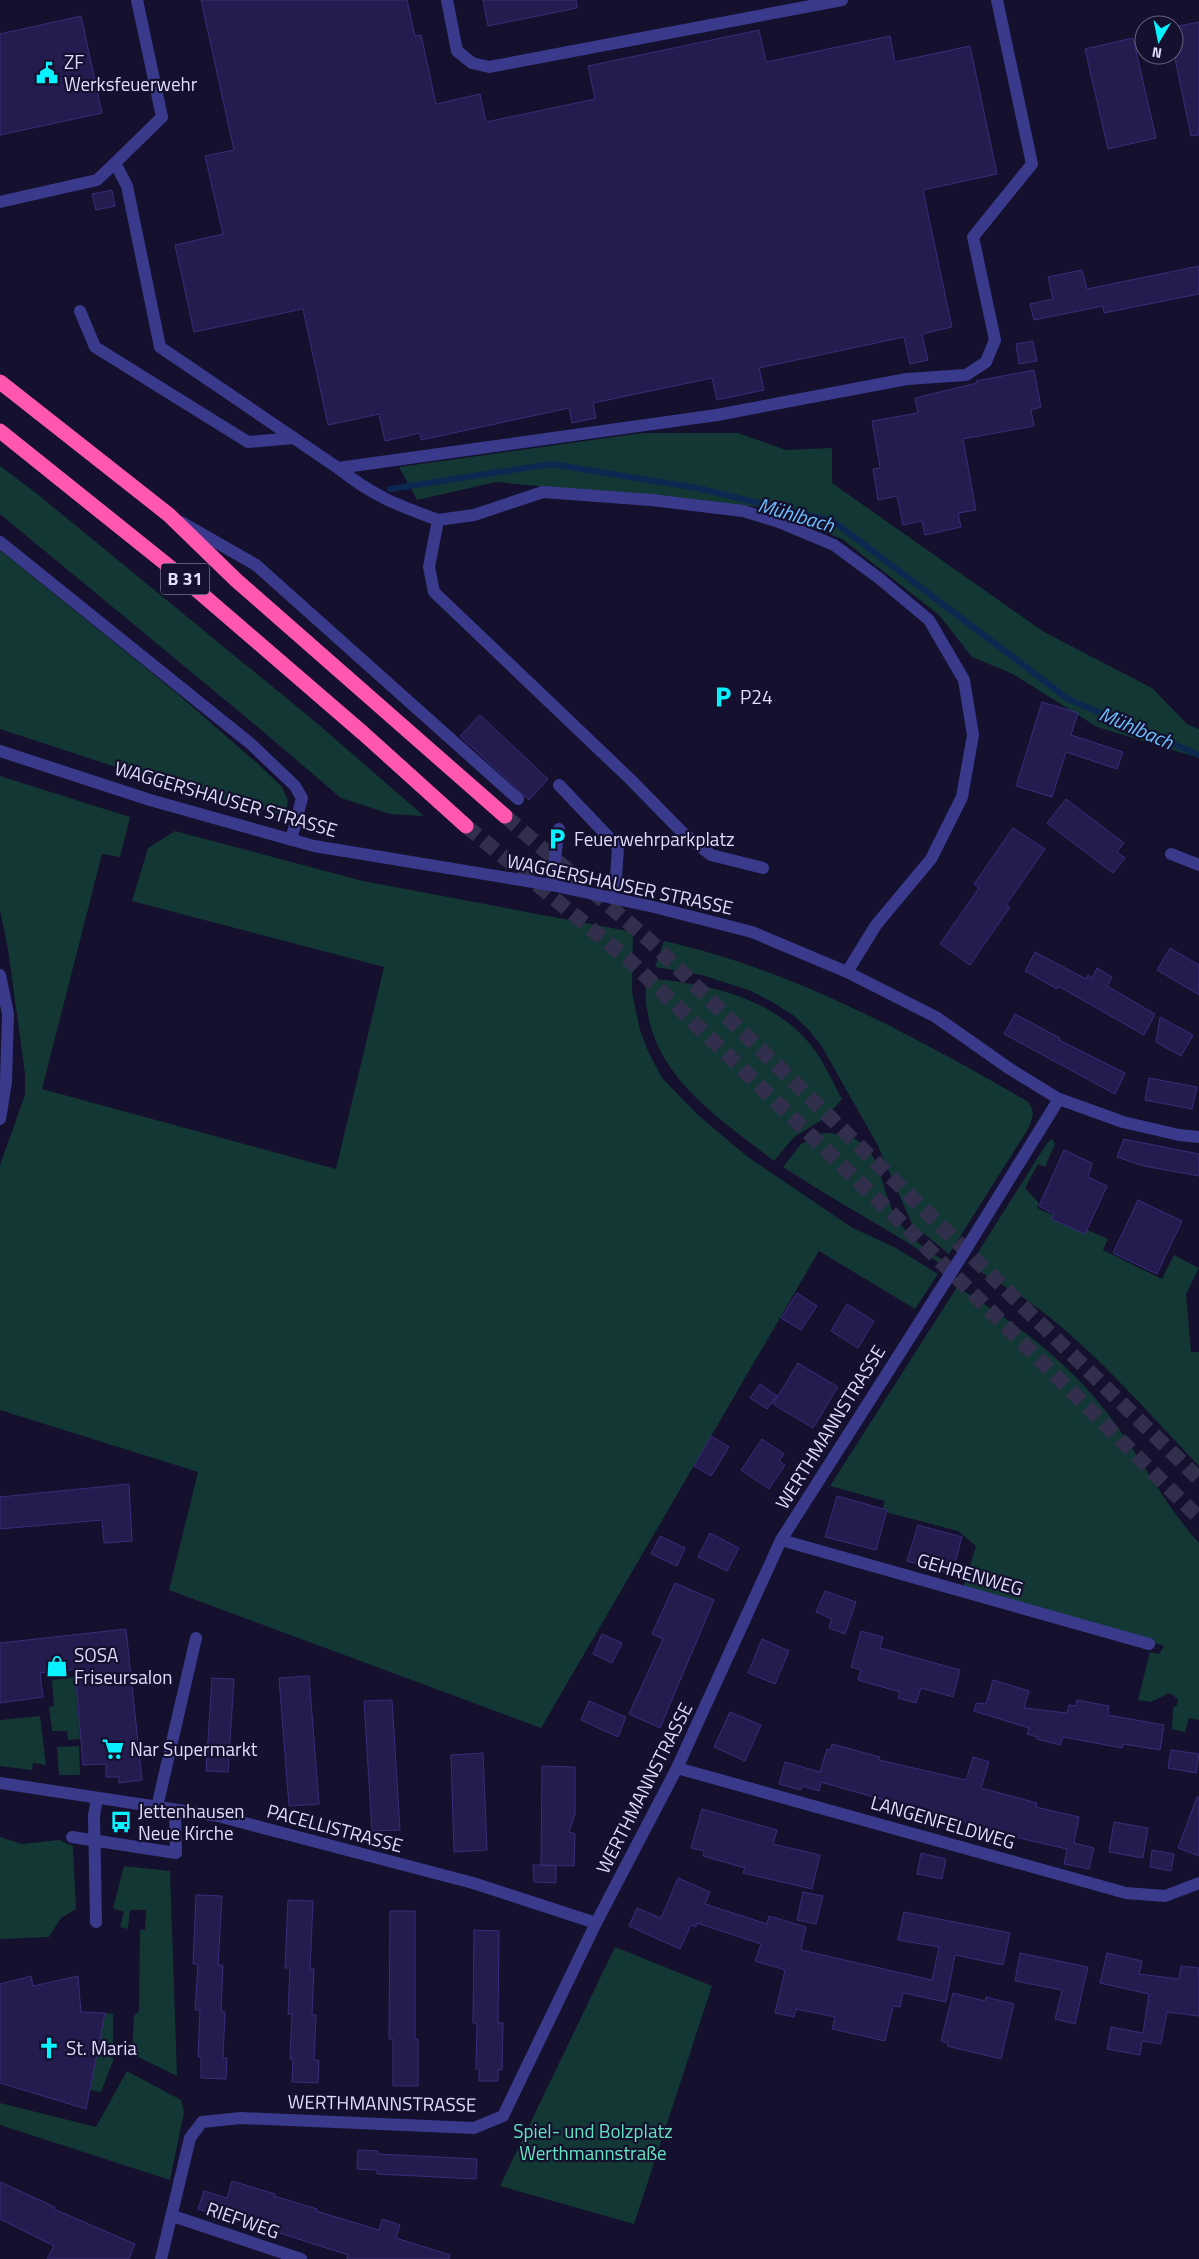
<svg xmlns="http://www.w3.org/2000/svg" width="1199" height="2259" viewBox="0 0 1199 2259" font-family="'Titillium Web',sans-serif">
  <rect width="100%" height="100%" fill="#14102d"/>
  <g fill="#133734">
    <path d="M642 433H738L786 450 832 448V483L1044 632 1152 688 1187 724 1199 729V758L1097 727 1013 674 972 657 939 615 842 539 759 507 496 482 417 500 399 467Z"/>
    <path d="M0 466 36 493 312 719 424 816 390 814 341 798 259 728 0 514Z"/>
    <path d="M0 550 179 695 257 763 282 787 288 801 285 815 189 791 0 729Z"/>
    <path d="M0 776 130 817 120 857 102 854 42 1089 336 1169 384 967 132 901 148 848 175 831 363 881 633 932 632 992 640 1030 648 1051 662 1078 698 1115 748 1157 851 1227 896 1248 938 1274 915 1309 819 1251 541 1728 169 1590 198 1472 0 1410V1165L25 1095V1074L8 949 0 910Z"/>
    <path d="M664 941C794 970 912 1035 1027 1101 1036 1111 1033 1117 1028 1129L949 1254 912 1224 877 1144 821 1045 808 1029 793 1015 772 1002 751 991 702 975 655 967Z"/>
    <path d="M645 978C706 983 775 997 814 1049 825 1064 833 1083 842 1099L825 1118 794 1137 774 1161C722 1120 657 1080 647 1009 645 999 646 988 645 978Z"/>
    <path d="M823 1133C890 1132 873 1187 902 1226 914 1242 930 1252 946 1262L944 1266C892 1231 836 1202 783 1167L801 1144Z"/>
    <path d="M1052 1139 1055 1144 1045 1167 1038 1164 1025 1188 1039 1203 1037 1208 1108 1239 1103 1250 1162 1279 1174 1255 1199 1268 1186 1294 1191 1352H1199V1466C1144 1409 1091 1345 1025 1299 1008 1287 988 1278 970 1265L1047 1143Z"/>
    <path d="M957 1287C1013 1321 1064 1358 1105 1410 1139 1453 1162 1502 1199 1543V1720L1189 1718 1185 1732 1172 1729 1173 1708 1177 1705 1178 1699 1169 1693 1151 1702 1138 1700 1150 1652 1159 1654 1164 1646 963 1588 976 1546 958 1531 882 1511 885 1501 830 1486Z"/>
    <path d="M75 1677 80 1739 68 1740 67 1731H52L49 1707 54 1706 52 1680Z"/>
    <path d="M40 1716 46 1765 33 1763 32 1770 0 1766V1720Z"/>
    <path d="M79 1746 80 1775H59L57 1747Z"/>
    <path d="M0 1837 22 1844 59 1840 73 1846 76 1909 61 1918 49 1937 0 1939Z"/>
    <path d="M124 1866 170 1871 177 2076 132 2054 134 2016 139 2011 140 1930H145L146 1910H130L128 1929 120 1927 124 1912 113 1908Z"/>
    <path d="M615 1947 712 1986 634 2224 500 2186Z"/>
    <path d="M105 2013 113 2014V2061L101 2092 90 2090Z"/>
    <path d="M127 2071 181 2100 184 2112 170 2180 0 2125V2103L96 2127Z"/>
  </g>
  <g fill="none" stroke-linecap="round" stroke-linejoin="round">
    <path stroke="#0b2851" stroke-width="6" d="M390 489 551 464 697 488 833 521 1068 699 1199 755"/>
  </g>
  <g fill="#241c4e" stroke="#392d7b">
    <path d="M201 0H407L415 36 421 35 436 104 480 94 486 122 595 99 588 66 759 30 766 62 890 36 895 62 970 46 997 174 923 190 952 327 922 334 928 360 910 364 904 337 759 368 764 390 717 400 712 378 593 403 596 418 572 423 569 408 421 440 420 433 385 441 379 414 328 425 303 309 194 332 175 245 223 234 205 156 234 150Z"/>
    <path d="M483 0H576L577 8 488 26Z"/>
    <path d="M81 16 102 113 0 135V34Z"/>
    <path d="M1199 22V135L1191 136 1174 54V27Z"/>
    <path d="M1133 38 1156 138 1108 149 1085 49Z"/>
    <path d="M112 190 115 206 96 210 92 194Z"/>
    <path d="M1199 266V294L1104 313 1103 306 1034 320 1030 304 1053 299 1048 277 1082 270 1087 289Z"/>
    <path d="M1033 341 1037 361 1019 364 1016 344Z"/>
    <path d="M1034 370 1041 407 1031 410 1034 426 963 439 976 510 958 513 961 527 925 535 922 521 903 525 897 496 878 500 873 469 880 468 872 421 918 413 915 398 977 383 976 381Z"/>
    <path d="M1042 702 1078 713 1071 735 1123 752 1117 769 1066 752 1052 797 1016 786Z"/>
    <path d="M480 715 548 779 529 800 460 736Z"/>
    <path d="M1066 799 1124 843 1117 852 1125 858 1113 873 1047 823Z"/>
    <path d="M1013 828 1045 849 1006 905 1010 907 970 965 940 944 979 888 974 884Z"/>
    <path d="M1170 948 1199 965V995L1157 970Z"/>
    <path d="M1035 952 1086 979 1088 975 1092 978 1097 968 1112 977 1107 986 1155 1014 1144 1035 1058 986 1057 989 1025 971Z"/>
    <path d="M1015 1014 1060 1038 1059 1040 1125 1073 1115 1094 1004 1034Z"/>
    <path d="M1160 1017 1193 1035 1181 1056 1156 1042Z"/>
    <path d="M1149 1078 1197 1087 1192 1109 1145 1100Z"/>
    <path d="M1124 1139 1199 1154V1176L1144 1166 1117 1157Z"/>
    <path d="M1064 1150 1092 1163 1088 1177 1107 1186 1085 1234 1051 1219 1054 1214 1039 1206Z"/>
    <path d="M1138 1200 1182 1221 1157 1274 1113 1253Z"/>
    <path d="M797 1293 817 1306 801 1330 781 1318Z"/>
    <path d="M847 1304 874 1321 858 1348 831 1331Z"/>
    <path d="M798 1363 838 1387 813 1428 773 1404Z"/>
    <path d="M760 1384 777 1396 767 1409 750 1398Z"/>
    <path d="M711 1436 729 1447 711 1476 694 1466Z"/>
    <path d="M762 1439 784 1454 779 1461 785 1465 769 1489 741 1470Z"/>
    <path d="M129 1484 132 1541 104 1543 102 1520 0 1529V1497Z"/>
    <path d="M837 1496 887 1510 876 1550 825 1537Z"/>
    <path d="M918 1525 962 1537 952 1574 907 1561Z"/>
    <path d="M710 1533 739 1548 727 1571 698 1557Z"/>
    <path d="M660 1536 685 1548 677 1566 651 1554Z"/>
    <path d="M675 1583 714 1600 660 1728 629 1714 663 1639 652 1634Z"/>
    <path d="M825 1591 856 1602 845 1634 829 1628 832 1619 816 1612Z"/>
    <path d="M126 1629 142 1780 119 1783V1777H106V1764L83 1765 75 1669 40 1673 43 1697 0 1703V1643Z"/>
    <path d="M861 1631 883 1637 880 1648 960 1670 953 1697 921 1688 916 1703 898 1698 900 1692 858 1680 861 1670 851 1667Z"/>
    <path d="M602 1634 622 1643 612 1663 593 1654Z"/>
    <path d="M762 1639 789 1651 775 1684 748 1673Z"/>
    <path d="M309 1676 319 1804 289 1806 279 1678Z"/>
    <path d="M212 1678 234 1679 228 1772 206 1771Z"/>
    <path d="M993 1680 1029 1691 1024 1708 1067 1713 1069 1705 1076 1706 1077 1700 1109 1706 1108 1715 1164 1725 1160 1750 1123 1744 1122 1748 1063 1737 1060 1745 1037 1739V1737L1027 1734 1029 1728 974 1711 976 1703 986 1704Z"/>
    <path d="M392 1700 400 1830 372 1831 364 1701Z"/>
    <path d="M589 1701 626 1717 618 1737 581 1720Z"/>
    <path d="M730 1712 761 1725 745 1761 714 1747Z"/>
    <path d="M832 1744 880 1757 879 1760 966 1780 973 1757 989 1762 981 1788 1037 1803 1036 1807 1079 1817 1074 1843 1094 1848 1089 1869 1064 1864 1067 1849 1010 1836 1009 1839 976 1830 978 1825 883 1803 884 1800 821 1782 819 1791 802 1786 801 1790 779 1784 785 1762 820 1772 827 1749 830 1750Z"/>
    <path d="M1171 1750 1199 1754 1196 1773 1168 1768Z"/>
    <path d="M483 1753 487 1850 454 1852 451 1755Z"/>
    <path d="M542 1766 575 1767V1814L569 1832 575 1834 574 1866 541 1865 556 1866V1883L534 1882 533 1865H541Z"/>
    <path d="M1197 1797H1199V1856L1178 1848Z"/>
    <path d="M702 1809 777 1830 773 1844 820 1855 812 1889 743 1873 745 1868 703 1856 704 1851 691 1848Z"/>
    <path d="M1114 1822 1148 1828 1143 1858 1109 1852Z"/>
    <path d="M1152 1850 1174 1854 1171 1871 1150 1867Z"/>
    <path d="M921 1853 946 1859 942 1879 917 1874Z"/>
    <path d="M678 1878 710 1892 705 1904 767 1924 769 1916 806 1927 801 1950 932 1980 939 1947 898 1940 904 1912 1010 1933 1003 1965 955 1955 946 2002 903 1993 900 2007 893 2006 885 2041 832 2029 835 2017 796 2009 794 2017 775 2013 785 1970 755 1961 761 1944 697 1923 696 1927 691 1925 680 1949 629 1926 637 1908 661 1918Z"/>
    <path d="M803 1892 823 1896 816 1924 797 1920Z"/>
    <path d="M196 1895 222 1896 218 1965H223L221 2011 225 2012 223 2058H227L226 2079 201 2078V2057H198L200 2010H195L198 1964H193Z"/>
    <path d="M288 1900 313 1901 310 1969H314L312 2015H316L314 2060H319L318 2083 292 2082 293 2059H290L292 2014H288L290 1968H285Z"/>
    <path d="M390 1911H415V2039H418V2086H393V2039H389Z"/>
    <path d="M474 1930 499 1931 498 2023H503L502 2070H498V2081H479V2069H476L477 2023H473Z"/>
    <path d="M1020 1953 1088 1967 1075 2024 1055 2019 1062 1990 1015 1981Z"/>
    <path d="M1107 1953 1142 1961 1139 1974 1179 1979 1181 1966 1199 1968V2016L1167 2012 1161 2044 1142 2041 1140 2055 1107 2049 1111 2027 1143 2033 1149 1994 1100 1983Z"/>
    <path d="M31 1976 33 1986 78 1976 81 2012 105 2013 86 2109 0 2083V1984Z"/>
    <path d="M953 1993 985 2001 986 1997 1014 2004 1001 2059 947 2046 948 2043 941 2041Z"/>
    <path d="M358 2150 378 2151V2154L477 2159 476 2179 377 2174V2170L357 2169Z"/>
    <path d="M232 2181 275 2194 274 2196 317 2209 316 2211 379 2230 382 2219 400 2225 396 2238 450 2255 449 2259H347L348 2255 264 2228 265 2226 222 2212 221 2216 198 2209 204 2191 227 2198Z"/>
    <path d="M0 2182 55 2207 54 2209 135 2244 129 2259H47L54 2246 0 2219Z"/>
  </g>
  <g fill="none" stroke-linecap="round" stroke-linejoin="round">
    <g stroke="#322f4c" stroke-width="15" stroke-dasharray="15 8" stroke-linecap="butt">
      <path d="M505 816 650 941 1199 1479"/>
      <path d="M466 826 629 960 915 1236 1199 1518"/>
    </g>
    <g stroke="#3a3a8d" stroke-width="12">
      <path d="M137 0 162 117 115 163 127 186 160 347 338 468C373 496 397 505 438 520"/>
      <path d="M447 0 457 51 472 63 489 67 842 0"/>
      <path d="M0 202 97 180 115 163"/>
      <path d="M80 311 95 347 248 442 294 438"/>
      <path d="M338 468 717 415 907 379 966 375 986 362 995 340 973 237 1032 164 997 0"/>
      <path d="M181 522 256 565 518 799"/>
      <path d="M0 542 251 744 295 786 302 798 291 840"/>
      <path d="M0 751 150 800 314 846 551 885 654 907 752 932 847 972 936 1017 1010 1069 1059 1099 1123 1122 1179 1135 1199 1137"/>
      <path d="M559 785 618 847 616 878 612 898"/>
      <path d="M1171 854 1199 865"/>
      <path d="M763 868 711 855 682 832 630 779 434 592 429 567 438 520 474 515 543 492 651 500 743 511 779 522 834 545 880 579 929 620 964 680 973 735 962 797 931 859 876 925 847 972"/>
      <path d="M551 885 559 829"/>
      <path d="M0 975 8 1014 6 1082 0 1119"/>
      <path d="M781 1540 1149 1644"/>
      <path d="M677 1768 1126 1893 1165 1896 1199 1883"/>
      <path d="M0 1783 218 1816 473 1883 596 1923"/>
      <path d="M157 1807 196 1638"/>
      <path d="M72 1837 176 1853 175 1810"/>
      <path d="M96 1922 94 1816 97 1798"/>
      <path d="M173 2216 301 2259"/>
      <path d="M161 2259 190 2138 202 2122 241 2118 474 2128 503 2116 596 1923 677 1768 781 1540 963 1254 1059 1099"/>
    </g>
    <g stroke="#ff57af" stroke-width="15">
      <path d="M0 382 169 515 236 580 505 816"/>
      <path d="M0 431 176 572 364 734 466 826"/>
    </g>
  </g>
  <defs>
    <g id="civic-bare" transform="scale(1.725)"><path d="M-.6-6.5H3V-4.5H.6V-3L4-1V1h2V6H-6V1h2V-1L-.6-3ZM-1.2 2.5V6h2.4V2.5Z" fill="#08f1ff" stroke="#14102d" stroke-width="2.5" paint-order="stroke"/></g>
    <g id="parking-bare" transform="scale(1.725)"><path d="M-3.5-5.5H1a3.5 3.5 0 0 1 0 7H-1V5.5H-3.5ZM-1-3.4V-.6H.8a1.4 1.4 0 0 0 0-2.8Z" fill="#08f1ff" stroke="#14102d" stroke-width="2.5" paint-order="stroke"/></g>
    <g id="shop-bare" transform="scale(1.725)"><path d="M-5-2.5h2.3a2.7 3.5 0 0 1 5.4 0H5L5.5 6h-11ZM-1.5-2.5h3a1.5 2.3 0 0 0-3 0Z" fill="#08f1ff" stroke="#14102d" stroke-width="2.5" paint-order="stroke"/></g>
    <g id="supermarket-bare" transform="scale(1.725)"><path d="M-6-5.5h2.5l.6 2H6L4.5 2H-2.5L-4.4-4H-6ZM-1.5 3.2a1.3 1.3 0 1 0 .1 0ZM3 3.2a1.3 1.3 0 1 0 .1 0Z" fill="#08f1ff" stroke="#14102d" stroke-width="2.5" paint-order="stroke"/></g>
    <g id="bus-bare" transform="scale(1.725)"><path d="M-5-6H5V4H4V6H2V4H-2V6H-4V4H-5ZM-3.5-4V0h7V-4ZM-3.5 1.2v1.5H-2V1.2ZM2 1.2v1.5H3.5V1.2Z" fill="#08f1ff" stroke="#14102d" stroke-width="2.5" paint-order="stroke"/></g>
    <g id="church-bare" transform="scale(1.725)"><path d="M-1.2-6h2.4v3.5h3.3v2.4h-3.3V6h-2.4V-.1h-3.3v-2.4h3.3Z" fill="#08f1ff" stroke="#14102d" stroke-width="2.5" paint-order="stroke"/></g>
  </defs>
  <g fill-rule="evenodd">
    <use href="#civic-bare" x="47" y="73"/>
    <use href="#parking-bare" x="723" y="697"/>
    <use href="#parking-bare" x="557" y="839"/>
    <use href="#shop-bare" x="57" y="1666"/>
    <use href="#supermarket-bare" x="113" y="1749"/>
    <use href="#bus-bare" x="121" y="1822"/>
    <use href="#church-bare" x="49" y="2048"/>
  </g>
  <g text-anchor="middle" stroke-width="4.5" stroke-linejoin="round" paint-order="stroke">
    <rect fill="#14102d" stroke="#a29fc0" stroke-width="1" x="161" y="563.5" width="48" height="31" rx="4"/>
    <g font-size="18" font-weight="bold" fill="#dfdcff">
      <text x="185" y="585">B 31</text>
    </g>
    <g font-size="19" fill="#dfdcff" stroke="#14102d" text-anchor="start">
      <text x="64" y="69">ZF<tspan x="64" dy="22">Werksfeuerwehr</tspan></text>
      <text x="740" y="704">P24</text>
      <text x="574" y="846">Feuerwehrparkplatz</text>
      <text x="74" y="1662">SOSA<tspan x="74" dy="22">Friseursalon</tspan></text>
      <text x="130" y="1756">Nar Supermarkt</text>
      <text x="138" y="1818">Jettenhausen<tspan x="138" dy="22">Neue Kirche</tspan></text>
      <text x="66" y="2055">St. Maria</text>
    </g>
    <g font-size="19" fill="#dfdcff" stroke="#14102d">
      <text transform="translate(226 799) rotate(16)" y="7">WAGGERSHAUSER STRASSE</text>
      <text transform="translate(620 884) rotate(12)" y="7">WAGGERSHAUSER STRASSE</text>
      <text transform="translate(830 1427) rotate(-58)" y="7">WERTHMANNSTRASSE</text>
      <text transform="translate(970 1574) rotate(16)" y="7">GEHRENWEG</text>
      <text transform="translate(644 1788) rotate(-63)" y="7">WERTHMANNSTRASSE</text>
      <text transform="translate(943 1822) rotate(16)" y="7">LANGENFELDWEG</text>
      <text transform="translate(335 1828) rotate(15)" y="7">PACELLISTRASSE</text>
      <text transform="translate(382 2103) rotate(1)" y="7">WERTHMANNSTRASSE</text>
      <text transform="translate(243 2220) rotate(19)" y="7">RIEFWEG</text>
    </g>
    <g font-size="19" fill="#62e5bf" stroke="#14102d">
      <text x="593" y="2138">Spiel- und Bolzplatz<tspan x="593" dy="22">Werthmannstraße</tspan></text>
    </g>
    <g font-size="20" font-style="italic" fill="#6ac0ff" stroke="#14102d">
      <text transform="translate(796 515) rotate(16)" y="7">Mühlbach</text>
      <text transform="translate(1136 728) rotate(23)" y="7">Mühlbach</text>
    </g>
  </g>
  <g transform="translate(1159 40) rotate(190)"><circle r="24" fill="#14102d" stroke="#656281"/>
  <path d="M0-4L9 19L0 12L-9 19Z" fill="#08f1ff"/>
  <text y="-8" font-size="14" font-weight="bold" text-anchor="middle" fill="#dfdcff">N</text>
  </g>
</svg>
